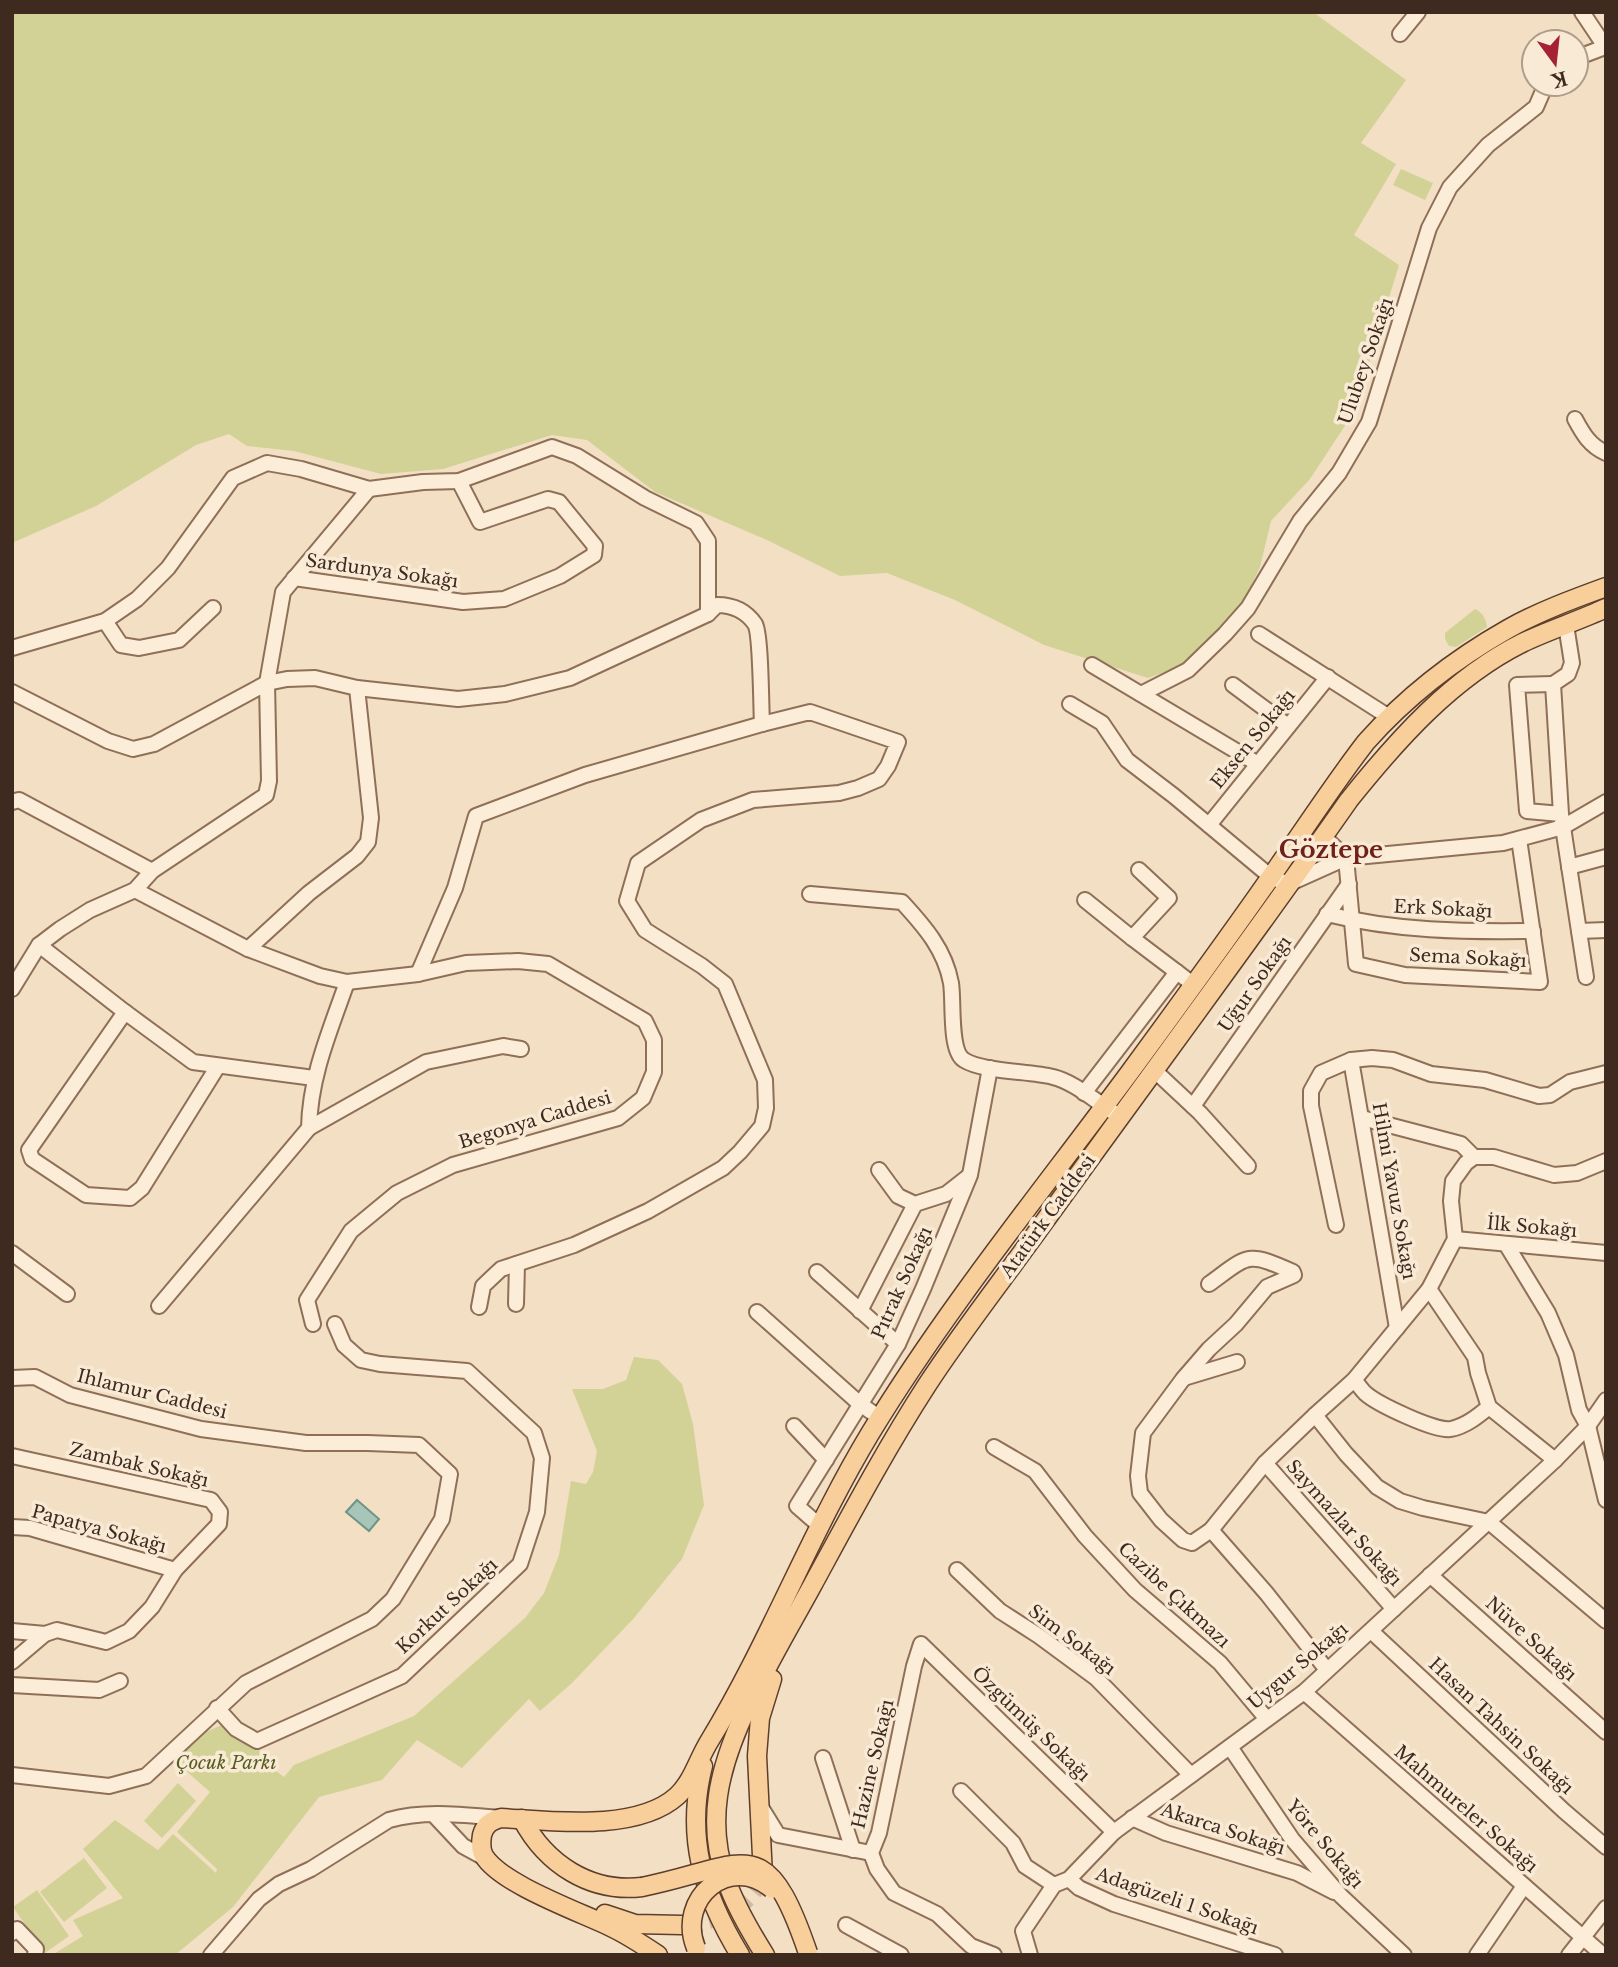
<svg xmlns="http://www.w3.org/2000/svg" width="1618" height="1967" viewBox="0 0 1618 1967" font-family="'Libre Baskerville',serif">
  <rect width="100%" height="100%" fill="#f2dfc4"/>
  <g fill="#d2d297">
    <path d="M12 12H1313L1406 80 1361 143 1396 164 1354 235 1399 265 1354 412 1310 479 1271 521 1260 567 1239 612 1215 638 1181 666 1148 678 1044 645 955 600 887 573 840 576 767 540 655 492 587 440 552 435 443 469 381 474 294 451 247 446 229 434 196 445 96 506 12 543Z"/>
    <path d="M1401 169 1433 183 1425 200 1393 185Z"/>
    <path d="M1475 609C1483 613 1486 619 1487 627L1456 647 1449 646 1445 639V633Z"/>
    <path d="M634 1357 658 1360 682 1384 693 1424 704 1505 682 1559 634 1618 572 1683 540 1711 529 1699 462 1768 417 1740 382 1780 319 1797 233 1907 175 1955H52L83 1936 73 1920 123 1898 83 1849 115 1820 158 1850 173 1834 216 1873 217 1869 177 1832 210 1792 176 1762 201 1734 224 1724 258 1745 261 1760 284 1777 294 1765 414 1716 525 1618 544 1593 559 1555 571 1481 586 1484 593 1472 597 1451 572 1389H603L626 1380Z"/>
    <path d="M178 1783 196 1801 162 1838 144 1821Z"/>
    <path d="M84 1858 107 1888 64 1922 40 1892Z"/>
    <path d="M37 1890 69 1936 45 1953 13 1907Z"/>
  </g>
  <path fill="#a7c5b9" stroke="#6c9586" stroke-width="2" d="M357 1500 379 1519 369 1531 346 1512Z"/>
  <g fill="none" stroke-linecap="round" stroke-linejoin="round">
    <path stroke="#cebba3" stroke-width="18" stroke-dasharray="18 9" stroke-linecap="butt" d="M682 1925C716 1922 747 1909 763 1876"/>
    <g stroke="#8f6f58" stroke-width="18">
      <g id="minor">
        <path d="M1582 12 1606 48"/>
        <path d="M1400 34 1418 12"/>
        <path d="M1576 58 1605 47"/>
        <path d="M1575 419C1583 434 1590 446 1606 453"/>
        <path d="M294 578 463 602 504 599 560 576 594 555 595 546 559 502 548 499 480 522 459 481"/>
        <path d="M105 621 121 645 139 648 179 640 213 608"/>
        <path d="M1259 634 1389 717"/>
        <path d="M12 648 105 621 137 599 168 568 233 478 267 463 301 469 369 489 423 482 459 481 552 447 577 456 645 498 696 523 708 541V614"/>
        <path d="M1092 665 1258 764"/>
        <path d="M1553 684 1568 674 1572 663 1566 625"/>
        <path d="M1233 685 1288 726"/>
        <path d="M12 692 108 741 133 749 154 744 267 683 287 679 315 678 357 688 458 699 505 694 570 678 708 614 717 605C733 605 746 611 755 624 761 634 761 707 762 724"/>
        <path d="M1141 694 1188 670 1225 634 1248 608 1300 521 1339 473 1369 422 1429 228 1450 187 1488 145 1536 107 1546 84"/>
        <path d="M1070 704 1102 723 1127 760 1174 796 1271 877 1288 884 1346 858 1503 843 1563 827 1606 802"/>
        <path d="M12 802 19 800 152 871"/>
        <path d="M1561 814 1527 811 1517 685 1553 684 1561 814 1586 977"/>
        <path d="M1209 825 1328 677"/>
        <path d="M1323 836 1346 858"/>
        <path d="M1346 858 1356 964 1405 975 1540 982 1519 839"/>
        <path d="M1569 867 1606 857"/>
        <path d="M1139 870 1169 898 1132 938 1194 985"/>
        <path d="M135 890 248 949 320 976 347 982 418 974 466 963 518 961 548 964 645 1021 654 1040V1072L643 1098 618 1118 453 1165 397 1193 351 1231 307 1300 313 1324"/>
        <path d="M810 894 902 902C925 927 945 950 951 983 954 1001 949 1051 964 1060 983 1072 1030 1071 1053 1077 1074 1082 1095 1101 1113 1112"/>
        <path d="M1085 900 1132 938"/>
        <path d="M1327 914C1395 931 1464 932 1533 931"/>
        <path d="M1579 931 1606 930"/>
        <path d="M39 945 125 1012 193 1062 314 1078"/>
        <path d="M248 949 309 893 357 856 368 842 371 818 357 688"/>
        <path d="M418 974 455 888 476 816 585 775 762 724 810 712 898 742 888 766 879 779 858 788 839 793 753 800 701 820 638 863 627 901 645 930 702 966 725 984 765 1080 766 1108 762 1126 740 1152 723 1168 648 1211 574 1245 501 1269 483 1286 479 1307"/>
        <path d="M12 989 39 945 60 929 90 910 135 890 152 871 266 795 269 781 267 683 283 592 369 489"/>
        <path d="M125 1012 29 1150 32 1159 86 1195 130 1198 142 1188 218 1066"/>
        <path d="M1351 1060 1397 1328"/>
        <path d="M1154 1070 1200 1113 1248 1166"/>
        <path d="M1084 1093 1177 972"/>
        <path d="M1193 1106 1349 884"/>
        <path d="M1362 1118 1461 1144 1474 1157"/>
        <path d="M309 1128 426 1062 503 1046 521 1049"/>
        <path d="M879 1170 898 1196 915 1204 946 1194 969 1176"/>
        <path d="M1336 1225 1311 1106V1091L1321 1073 1351 1060 1372 1058 1393 1060 1431 1074 1485 1080 1539 1096 1550 1095 1570 1082 1606 1073"/>
        <path d="M1455 1239 1606 1253"/>
        <path d="M1506 1244 1548 1313 1566 1355 1579 1410 1588 1426 1606 1500"/>
        <path d="M12 1253 67 1294"/>
        <path d="M817 1272 898 1344"/>
        <path d="M1209 1284C1249 1255 1246 1251 1293 1272L1294 1275 1267 1287 1236 1324 1209 1349 1183 1379 1143 1433 1138 1476 1140 1493 1161 1520 1183 1540 1192 1543 1211 1530 1265 1463 1315 1415 1354 1380 1429 1289 1455 1239 1451 1201 1453 1181 1466 1163 1474 1157H1494L1554 1175 1577 1173 1606 1161"/>
        <path d="M1429 1289 1475 1357 1478 1373 1489 1407 1555 1460"/>
        <path d="M516 1304 517 1264"/>
        <path d="M159 1306 309 1128C310 1076 330 1031 347 982"/>
        <path d="M860 1311 915 1204"/>
        <path d="M757 1312 860 1404 880 1418"/>
        <path d="M12 1378 35 1377 70 1395 201 1429 306 1443H368L419 1445 450 1474 442 1519 393 1599 372 1619 246 1683 146 1776 109 1786 12 1775"/>
        <path d="M1184 1378 1237 1362"/>
        <path d="M1354 1380C1358 1384 1361 1389 1365 1393 1377 1404 1436 1432 1451 1429 1466 1426 1478 1416 1489 1407"/>
        <path d="M1315 1415 1346 1454 1377 1487 1400 1501 1423 1508 1489 1522 1606 1621"/>
        <path d="M794 1426 826 1460"/>
        <path d="M994 1447 1035 1471 1085 1536 1135 1590 1220 1663 1266 1718"/>
        <path d="M12 1456 211 1500 220 1512 219 1524 175 1570 152 1607 129 1631 106 1642 57 1630 45 1634 12 1662"/>
        <path d="M1265 1463 1394 1609"/>
        <path d="M820 1526 797 1506 898 1344 923 1289 970 1175 990 1068"/>
        <path d="M12 1527 30 1528 175 1570"/>
        <path d="M1211 1530 1267 1594 1327 1670"/>
        <path d="M957 1570 1000 1611 1039 1636 1096 1678 1191 1775"/>
        <path d="M1430 1575 1606 1732"/>
        <path d="M12 1631 45 1634"/>
        <path d="M1371 1631 1564 1811 1606 1847"/>
        <path d="M12 1685 99 1690 120 1681"/>
        <path d="M1304 1692 1603 1955"/>
        <path d="M217 1708 236 1729 257 1741 402 1676 520 1564 537 1512 542 1458 534 1433 467 1371 380 1364 361 1360 344 1345 335 1324"/>
        <path d="M1230 1747 1292 1839 1341 1896 1404 1955"/>
        <path d="M823 1758 853 1850"/>
        <path d="M961 1791 1013 1843 1025 1866 1054 1885"/>
        <path d="M762 1809 778 1835 871 1853"/>
        <path d="M434 1815 463 1846 485 1858"/>
        <path d="M1132 1818 1166 1833 1297 1873 1334 1892"/>
        <path d="M1069 1879 1079 1888 1114 1904 1275 1955"/>
        <path d="M846 1925 901 1955"/>
        <path d="M12 1933 17 1929 36 1949 35 1955"/>
        <path d="M211 1955 259 1899 279 1884 311 1869 389 1820C424 1810 463 1815 500 1818"/>
        <path d="M994 1955 971 1946 937 1914 894 1893 877 1869 871 1853 879 1833 914 1666 921 1644 1114 1832"/>
        <path d="M1030 1955 1023 1931 1054 1885 1069 1879 1114 1832 1304 1692 1555 1460 1588 1426 1606 1400"/>
        <path d="M1477 1955 1524 1886"/>
        <path d="M1569 1955 1606 1908"/>
      </g>
    </g>
    <g stroke="#5d3e2d" stroke-width="21">
      <g id="major">
        <path d="M703 1766C685 1837 703 1894 740 1955"/>
        <path d="M522 1819C546 1864 590 1893 642 1887"/>
        <path d="M763 1876 757 1756 760 1718 772 1679"/>
        <path d="M605 1914 635 1924 682 1925"/>
        <path d="M658 1955C643 1945 628 1935 611 1927 580 1912 501 1884 484 1856 480 1849 481 1842 482 1835 485 1824 491 1821 501 1818 552 1821 637 1832 677 1796 693 1781 698 1759 710 1740 770 1641 811 1531 871 1432 948 1306 1042 1191 1130 1072 1177 1008 1224 944 1270 878 1302 833 1332 786 1366 742 1406 697 1455 659 1508 629 1538 612 1573 599 1606 587"/>
        <path d="M765 1955C733 1904 709 1858 718 1796 727 1729 780 1645 812 1586 849 1518 885 1450 927 1385 963 1330 1004 1278 1042 1225 1144 1083 1249 943 1349 800 1397 740 1452 678 1522 643 1549 630 1578 621 1606 608"/>
      </g>
    </g>
    <use href="#minor" stroke="#fcedd9" stroke-width="14"/>
    <use href="#major" stroke="#f8cf9a" stroke-width="18"/>
    <g stroke="#5d3e2d" stroke-width="21" stroke-linecap="butt">
      <g id="major-bridge">
        <path d="M642 1887C746 1866 765 1827 808 1953"/>
        <path d="M696 1948C676 1898 730 1853 772 1889"/>
      </g>
    </g>
    <use href="#major-bridge" stroke="#f8cf9a" stroke-width="18"/>
  </g>
  <g text-anchor="middle" stroke-width="7" stroke-linejoin="round" paint-order="stroke">
    <g font-size="18" fill="#3e2a1e" stroke="#f9ead5">
      <text transform="translate(1366 361) rotate(-71)" y="6">Ulubey Sokağı</text>
      <text transform="translate(382 571) rotate(8)" y="6">Sardunya Sokağı</text>
      <text transform="translate(1253 739) rotate(-51)" y="6">Eksen Sokağı</text>
      <text transform="translate(1443 909) rotate(3)" y="6">Erk Sokağı</text>
      <text transform="translate(1468 958) rotate(3)" y="6">Sema Sokağı</text>
      <text transform="translate(1255 984) rotate(-55)" y="6">Uğur Sokağı</text>
      <text transform="translate(535 1120) rotate(-17)" y="6">Begonya Caddesi</text>
      <text transform="translate(1394 1191) rotate(80)" y="6">Hilmi Yavuz Sokağı</text>
      <text transform="translate(1048 1216) rotate(-54)" y="6">Atatürk Caddesi</text>
      <text transform="translate(1532 1227) rotate(5)" y="6">İlk Sokağı</text>
      <text transform="translate(902 1283) rotate(-66)" y="6">Pıtrak Sokağı</text>
      <text transform="translate(152 1394) rotate(14)" y="6">Ihlamur Caddesi</text>
      <text transform="translate(139 1465) rotate(13)" y="6">Zambak Sokağı</text>
      <text transform="translate(1344 1523) rotate(48)" y="6">Saymazlar Sokağı</text>
      <text transform="translate(99 1529) rotate(15)" y="6">Papatya Sokağı</text>
      <text transform="translate(1174 1595) rotate(43)" y="6">Cazibe Çıkmazı</text>
      <text transform="translate(447 1606) rotate(-43)" y="6">Korkut Sokağı</text>
      <text transform="translate(1531 1639) rotate(42)" y="6">Nüve Sokağı</text>
      <text transform="translate(1072 1640) rotate(37)" y="6">Sim Sokağı</text>
      <text transform="translate(1298 1666) rotate(-40)" y="6">Uygur Sokağı</text>
      <text transform="translate(1031 1724) rotate(44)" y="6">Özgümüş Sokağı</text>
      <text transform="translate(1501 1726) rotate(43)" y="6">Hasan Tahsin Sokağı</text>
      <text transform="translate(873 1764) rotate(-77)" y="6">Hazine Sokaḡı</text>
      <text transform="translate(1466 1809) rotate(41)" y="6">Mahmureler Sokağı</text>
      <text transform="translate(1223 1829) rotate(18)" y="6">Akarca Sokağı</text>
      <text transform="translate(1325 1844) rotate(50)" y="6">Yöre Sokağı</text>
      <text transform="translate(1177 1901) rotate(19)" y="6">Adagüzeli 1 Sokaḡı</text>
    </g>
    <g font-size="18" font-style="italic" fill="#555d22" stroke="#f9ead5">
      <text x="226" y="1769">Çocuk Parkı</text>
    </g>
    <g font-size="24" font-weight="bold" fill="#6f2119" stroke="#f9ead5">
      <text x="1331" y="858">Göztepe</text>
    </g>
  </g>
  <rect width="1618" height="1967" fill="none" stroke="#3e2a1e" stroke-width="28"/>
  <g transform="translate(1555 63) rotate(165)"><circle r="33" fill="#f9ead5" stroke="#ae9d8c" stroke-width="2"/>
  <path d="M0-5L12 26L0 18L-12 26Z" fill="#a52233"/>
  <text y="-10" font-size="19" font-weight="bold" text-anchor="middle" fill="#3e2a1e">K</text>
  </g>
</svg>
